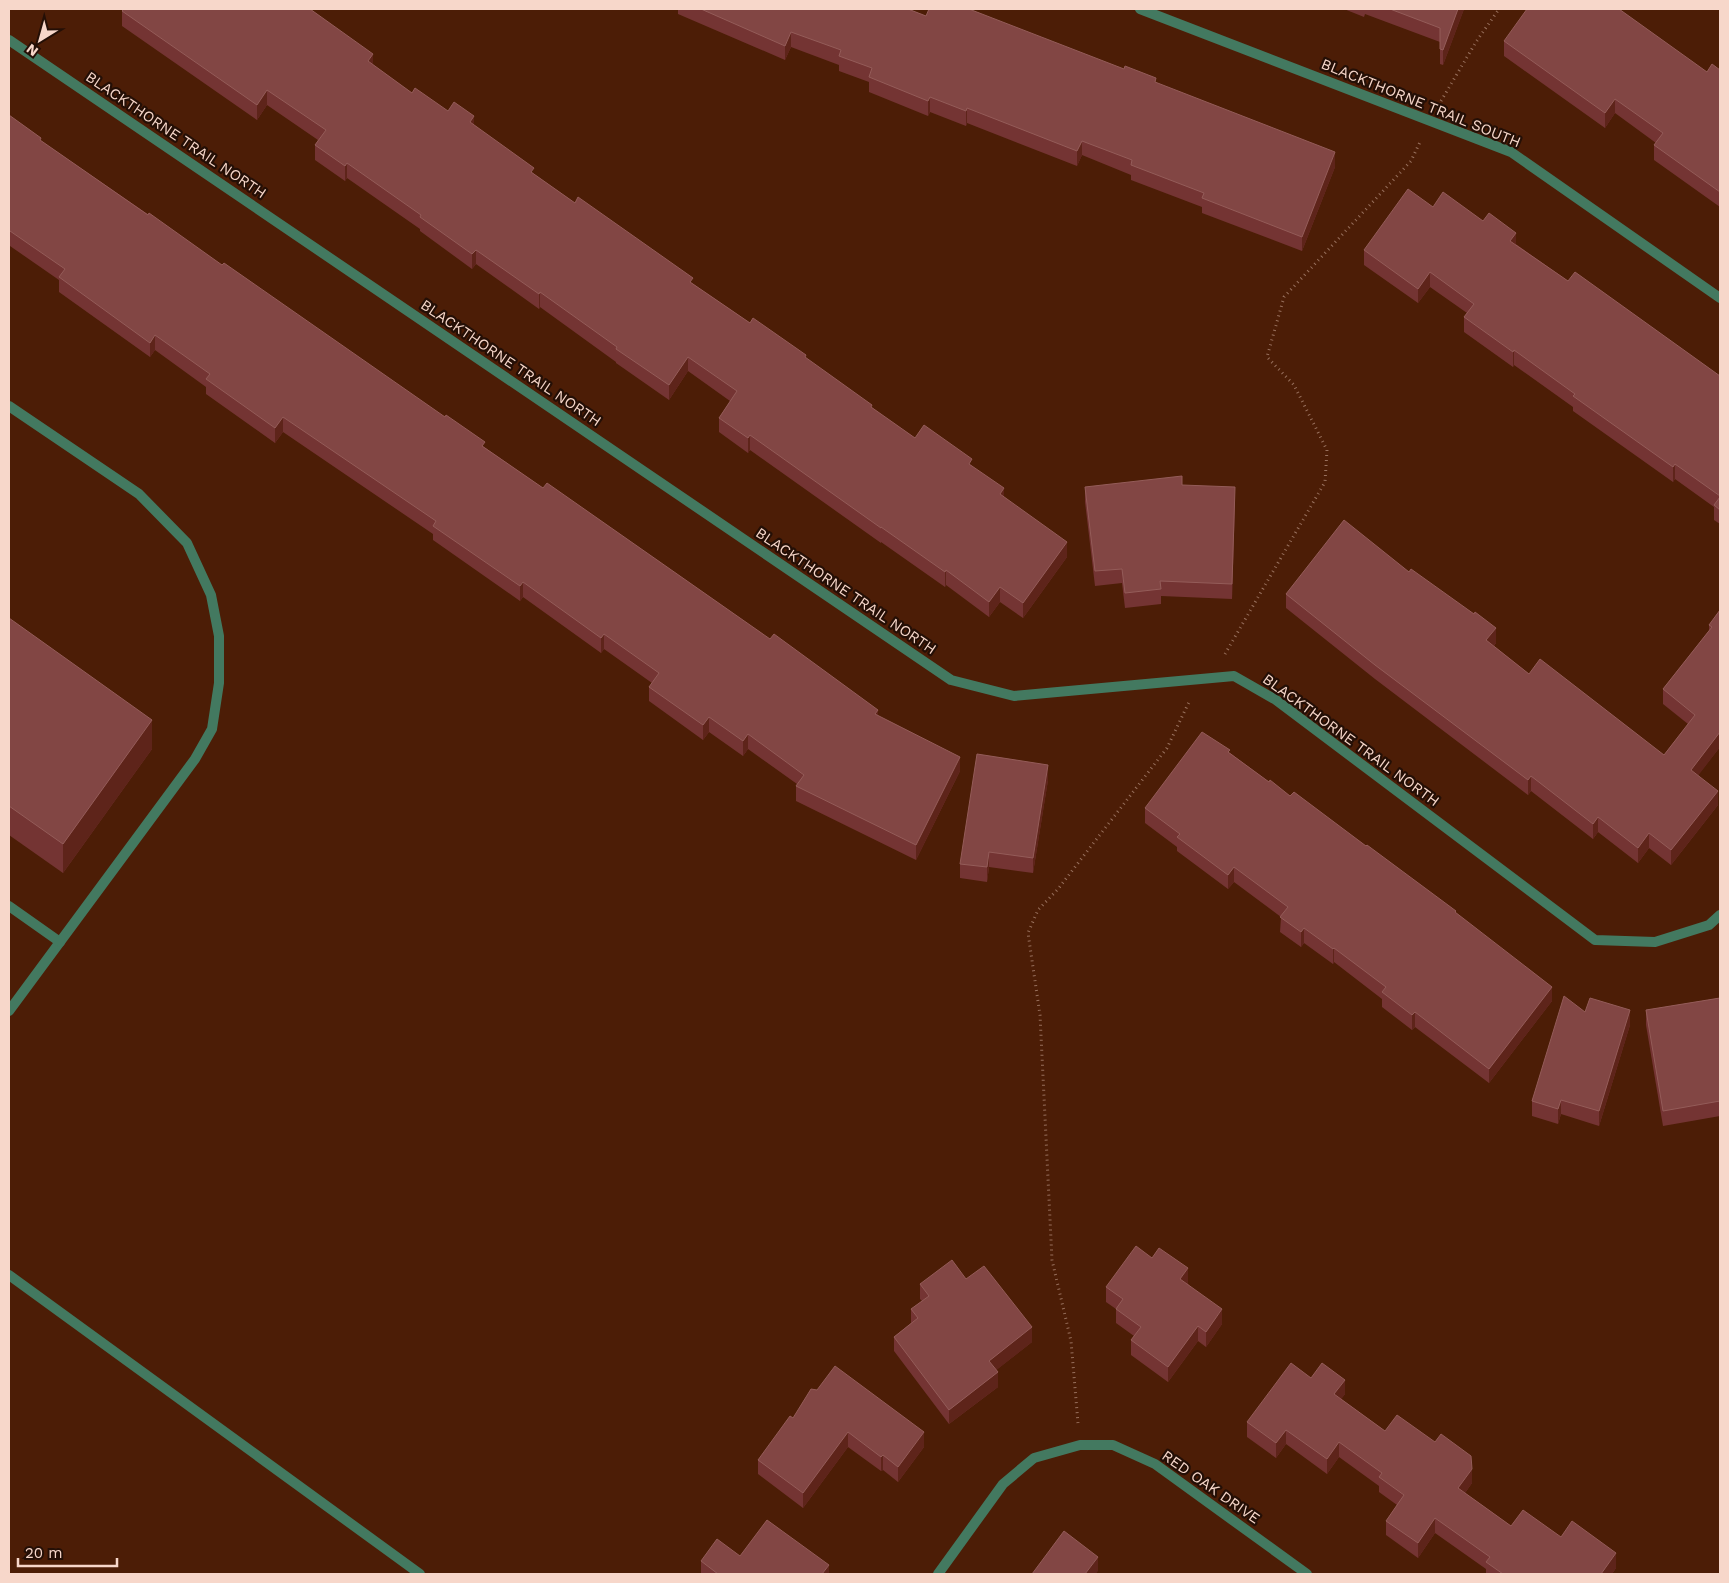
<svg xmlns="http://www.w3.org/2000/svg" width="1729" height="1583" viewBox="0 0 1729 1583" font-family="'Work Sans',sans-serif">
  <rect width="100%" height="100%" fill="#4c1d06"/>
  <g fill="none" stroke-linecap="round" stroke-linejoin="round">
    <g stroke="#98705d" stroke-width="3" stroke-dasharray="1 4" stroke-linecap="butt">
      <path d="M1441 101 1476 42 1499 9"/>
      <path d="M1225 654 1325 482 1327 450 1294 385 1267 357 1284 297 1411 161 1421 140"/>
      <path d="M1078 1423 1071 1341 1052 1260 1040 1015 1028 933 1038 910 1058 889 1167 748 1189 702"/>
    </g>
    <g stroke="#437960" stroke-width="10">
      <path d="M9 406 139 494 187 543 211 595 219 636V683L212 729 195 759 9 1011"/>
      <path d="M9 906 60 942"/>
      <path d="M9 1275 420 1574"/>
    </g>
    <g stroke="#437960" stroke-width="10">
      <path d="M1140 9 1511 152 1720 298"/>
      <path d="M9 40 951 680 1014 696 1234 676 1276 700 1595 940 1655 942 1709 925 1720 915"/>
      <path d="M938 1574 1003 1484 1034 1458 1080 1445H1113L1155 1464 1307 1574"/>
    </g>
  </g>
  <g fill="#743433">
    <path d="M678 9H908L926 16 1156 83 1335 167 1302 251 1202 213V207L1131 180V175L1082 155 1077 166 967 123 966 126 930 112 928 116 869 92V82L839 71V65L791 47 785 60 678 14Z"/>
    <path d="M1344 9H1464L1443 65 1440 64V42L1365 14 1364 17Z"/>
    <path d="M122 11 373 65 412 93 474 125 534 174 575 203 750 323 806 359 872 408 915 438 972 466 1067 557 1023 618 1000 602 989 617 946 585 945 587 881 542V543L750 450 748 453 719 432V418L730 401 688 371 669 400 616 363V362L540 307 539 309 476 264 472 269 420 231V229L347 178 345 181 315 160V145L318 140 267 105 257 120 122 26Z"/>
    <path d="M1504 41 1707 72 1720 70V207L1654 160V145L1656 143 1615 113 1605 128 1504 56Z"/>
    <path d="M9 115 41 141 222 265 543 488 960 771 916 860 796 801V786L797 784 748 749 743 756 709 732 703 740 649 701V687L652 683 604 649 601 653 523 597 520 601 433 540V534L283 432 275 443 206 394V387L155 350 150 357 59 292V280L10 246 9 247Z"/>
    <path d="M1433 207 1483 221 1568 281 1720 376V524L1714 520V507L1675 479 1673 482 1573 411V407L1514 365 1513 367 1464 332V317L1467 313 1430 287 1418 303 1364 265V250Z"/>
    <path d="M1182 485 1235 502 1232 599 1161 596V604L1125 608 1122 583 1095 586 1085 502V487Z"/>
    <path d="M1286 594 1496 643 1494 646 1529 674 1664 755 1688 724 1663 704V689L1709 631V625L1720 610V747L1698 775 1718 805 1671 865 1649 848 1638 863 1598 832 1593 839 1531 791 1528 795 1375 679 1286 608Z"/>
    <path d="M9 618 152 749 63 873 9 835Z"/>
    <path d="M1230 753 1269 782 1366 846 1456 913 1552 1001 1489 1083 1415 1027 1412 1030 1382 1007V999L1334 962 1333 964 1304 943 1301 947 1280 932 1281 917 1234 882 1228 889 1177 851V847L1145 823V808Z"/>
    <path d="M1048 780 1033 873 989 867 987 882 960 878V864Z"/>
    <path d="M1720 998V1116L1663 1126 1646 1025V1010Z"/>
    <path d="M1585 1012 1630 1025 1599 1126 1561 1114 1558 1124 1532 1116V1101Z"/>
    <path d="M966 1279 1032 1342 996 1370 998 1387 949 1424 894 1351V1337L911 1323V1309L922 1301 920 1299V1284Z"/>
    <path d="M1188 1283V1284L1222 1324 1206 1347 1198 1341 1168 1382 1131 1355V1340L1134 1336 1116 1323V1309L1106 1302V1287Z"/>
    <path d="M1311 1378 1345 1394 1341 1399 1385 1431 1472 1483 1465 1493 1511 1526 1561 1537 1616 1568 1612 1574H1486V1569L1435 1533 1418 1558 1386 1535V1521L1397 1505 1379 1492V1486L1339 1457 1327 1474 1286 1444 1276 1458 1247 1437V1422Z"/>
    <path d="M793 1418 924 1447 898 1482 883 1470 881 1471 848 1447 803 1508 758 1474V1460Z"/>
    <path d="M740 1556 829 1574H701V1561Z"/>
  </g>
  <g fill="#5e241a">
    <path d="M1458 9H1464L1443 65V50Z"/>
    <path d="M791 32V47L785 60V46Z"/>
    <path d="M373 54V69L368 61Z"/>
    <path d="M267 90V105L257 120V105Z"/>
    <path d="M930 97V112L928 116V101Z"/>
    <path d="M1615 99V113L1605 128V113Z"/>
    <path d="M967 108V123L966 126V111Z"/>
    <path d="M474 116V131L470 122Z"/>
    <path d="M1082 141V155L1077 166V151Z"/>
    <path d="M1335 152V167L1302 251V237Z"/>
    <path d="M347 163V178L345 181V166Z"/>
    <path d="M10 231V246L9 247V233Z"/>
    <path d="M1516 233V248L1510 241Z"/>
    <path d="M476 250V264L472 269V254Z"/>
    <path d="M1430 272V287L1418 303V289Z"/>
    <path d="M540 292V307L539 309V294Z"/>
    <path d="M155 335V350L150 357V343Z"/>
    <path d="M1514 350V365L1513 367V352Z"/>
    <path d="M688 357V371L669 400V385Z"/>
    <path d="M283 417V432L275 443V428Z"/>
    <path d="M750 435V450L748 453V438Z"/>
    <path d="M1675 464V479L1673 482V467Z"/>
    <path d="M1235 487V502L1232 599V584Z"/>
    <path d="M1004 488V503L1000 494Z"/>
    <path d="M1067 542V557L1023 618V603Z"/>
    <path d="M946 570V585L945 587V572Z"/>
    <path d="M523 582V597L520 601V586Z"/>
    <path d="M1000 587V602L989 617V602Z"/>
    <path d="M1496 628V643L1486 655V640Z"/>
    <path d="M604 634V649L601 653V638Z"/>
    <path d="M878 710V724L875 714Z"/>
    <path d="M709 717V732L703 740V725Z"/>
    <path d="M152 720V749L63 873V844Z"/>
    <path d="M1720 732V747L1691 785V770Z"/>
    <path d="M748 734V749L743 756V741Z"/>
    <path d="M960 757V771L916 860V845Z"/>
    <path d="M1048 765V780L1033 873V858Z"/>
    <path d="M1531 776V791L1528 795V780Z"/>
    <path d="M1718 791V805L1671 865V850Z"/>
    <path d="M1598 817V832L1593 839V824Z"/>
    <path d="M1649 833V848L1638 863V848Z"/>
    <path d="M989 852V867L987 882V867Z"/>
    <path d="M1234 867V882L1228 889V875Z"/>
    <path d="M1304 928V943L1301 947V932Z"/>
    <path d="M1334 948V962L1333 964V949Z"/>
    <path d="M1552 987V1001L1489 1083V1069Z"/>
    <path d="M1630 1010V1025L1599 1126V1111Z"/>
    <path d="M1415 1012V1027L1412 1030V1015Z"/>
    <path d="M1561 1100V1114L1558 1124V1109Z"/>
    <path d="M1188 1268V1283L1180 1294V1279Z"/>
    <path d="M1222 1309V1324L1206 1347V1332Z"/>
    <path d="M1198 1326V1341L1168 1382V1367Z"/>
    <path d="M1032 1327V1342L989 1376V1361Z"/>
    <path d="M998 1372V1387L949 1424V1410Z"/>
    <path d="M1345 1380V1394L1334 1409V1394Z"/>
    <path d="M1286 1430V1444L1276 1458V1443Z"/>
    <path d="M848 1432V1447L803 1508V1493Z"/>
    <path d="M924 1432V1447L898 1482V1467Z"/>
    <path d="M1339 1442V1457L1327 1474V1459Z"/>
    <path d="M883 1455V1470L881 1471V1457Z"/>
    <path d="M1472 1469V1483L1458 1503V1488Z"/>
    <path d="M1435 1518V1533L1418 1558V1543Z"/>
    <path d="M1616 1553V1568L1612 1574H1601Z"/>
    <path d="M1098 1557V1571L1096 1574H1085Z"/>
    <path d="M829 1565V1574H822Z"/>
  </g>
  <g fill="#824644" stroke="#945c59">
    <path d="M124 9H310L373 54 368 61 412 93 415 88 448 111 454 102 474 116 470 122 534 168 531 172 575 203 578 197 693 278 690 282 750 323 753 318 806 355 805 357 872 405 871 407 915 438 924 425 972 459 969 464 1004 488 1000 494 1067 542 1023 603 1000 587 989 602 946 570 945 572 881 527V528L750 435 748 438 719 418 737 391 688 357 669 385 616 349 617 347 540 292 539 294 476 250 472 254 420 217 421 215 347 163 345 166 315 145 326 130 267 90 257 105 122 11Z"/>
    <path d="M701 9H908L926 16 929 9H969L1124 69 1125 66 1156 78 1155 82 1335 152 1302 237 1202 198 1204 193 1131 165 1132 160 1082 141 1077 151 967 108 966 111 930 97 928 101 869 77 872 68 839 56 841 50 791 32 785 46Z"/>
    <path d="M1390 9H1458L1443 50 1440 49V28Z"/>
    <path d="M1527 9H1619L1707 72 1712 64 1720 70V192L1654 145 1663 133 1615 99 1605 113 1504 41Z"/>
    <path d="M9 115 41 138 40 140 148 215 149 213 222 265 224 263 445 417 446 415 485 442 482 446 543 488 547 483 770 639 774 634 878 710 875 714 960 757 916 845 796 786 804 775 748 734 743 741 709 717 703 725 649 687 659 673 604 634 601 638 523 582 520 586 433 526 436 521 283 417 275 428 206 379 210 374 155 335 150 343 59 277 65 269 10 231 9 233Z"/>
    <path d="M1408 189 1433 207 1443 192 1483 221 1489 213 1516 233 1510 241 1568 281 1575 272 1720 376V496L1675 464 1673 467 1573 396 1575 394 1514 350 1513 352 1464 317 1474 304 1430 272 1418 289 1364 250Z"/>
    <path d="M1182 476V485L1235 487 1232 584 1160 581 1161 589 1125 593 1122 569 1095 571 1085 487Z"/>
    <path d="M1720 497V510L1714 505Z"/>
    <path d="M1344 520 1409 572 1411 569 1474 614 1475 612 1496 628 1486 640 1529 674 1540 659 1664 755 1695 715 1663 689 1712 627 1709 625 1720 610V732L1691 770 1718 791 1671 850 1649 833 1638 848 1598 817 1593 824 1531 776 1528 780 1375 665 1286 594Z"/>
    <path d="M9 618 152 720 63 844 9 806Z"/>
    <path d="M1202 732 1230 750 1228 752 1269 782 1270 780 1290 796 1294 792 1366 846 1367 845 1456 911 1455 912 1552 987 1489 1069 1415 1012 1412 1015 1382 992 1386 987 1334 948 1333 949 1304 928 1301 932 1280 917 1288 907 1234 867 1228 875 1177 837 1180 834 1145 808Z"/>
    <path d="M977 754 1048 765 1033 858 989 852 987 867 960 864Z"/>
    <path d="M1564 996 1585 1012 1590 998 1630 1010 1599 1111 1561 1100 1558 1109 1532 1101Z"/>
    <path d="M1720 998V1101L1663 1111 1646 1010Z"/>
    <path d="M1136 1246 1152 1258 1159 1248 1188 1268 1180 1279 1222 1309 1206 1332 1198 1326 1168 1367 1131 1340 1141 1327 1116 1309 1123 1299 1106 1287Z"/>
    <path d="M952 1260 966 1279 984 1266 1032 1327 989 1361 998 1372 949 1410 894 1337 918 1318 911 1309 929 1296 920 1284Z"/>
    <path d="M1291 1363 1311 1378 1322 1363 1345 1380 1334 1394 1385 1431 1397 1415 1435 1442 1441 1434 1471 1456 1472 1469 1458 1488 1511 1526 1523 1510 1561 1537 1572 1521 1616 1553 1601 1574H1503L1486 1562 1490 1557 1435 1518 1418 1543 1386 1521 1404 1495 1379 1477 1382 1473 1339 1442 1327 1459 1286 1430 1276 1443 1247 1422Z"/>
    <path d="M835 1366 924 1432 898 1467 883 1455 881 1457 848 1432 803 1493 758 1460 790 1416 793 1418 811 1389 817 1390Z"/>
    <path d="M767 1520 829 1565 822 1574H718L701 1561 717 1539 740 1556Z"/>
    <path d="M1064 1531 1098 1557 1085 1574H1032Z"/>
  </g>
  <g text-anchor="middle" stroke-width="4.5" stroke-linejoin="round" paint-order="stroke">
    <g font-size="15" fill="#f7d7ca" stroke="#240f06">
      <text transform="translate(1421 103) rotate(22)" y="5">BLACKTHORNE TRAIL SOUTH</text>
      <text transform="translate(176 135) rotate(34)" y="5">BLACKTHORNE TRAIL NORTH</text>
      <text transform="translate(511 363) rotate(34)" y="5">BLACKTHORNE TRAIL NORTH</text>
      <text transform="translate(846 591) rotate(34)" y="5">BLACKTHORNE TRAIL NORTH</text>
      <text transform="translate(1351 740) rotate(36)" y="5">BLACKTHORNE TRAIL NORTH</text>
      <text transform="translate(1211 1487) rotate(35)" y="5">RED OAK DRIVE</text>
    </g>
  </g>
  <rect width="1729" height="1583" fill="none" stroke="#f7d7ca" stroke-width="20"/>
  <g transform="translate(40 40) rotate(217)" stroke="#240f06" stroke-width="4" paint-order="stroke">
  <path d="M0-4L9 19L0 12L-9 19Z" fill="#f7d7ca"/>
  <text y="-8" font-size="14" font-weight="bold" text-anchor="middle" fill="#f7d7ca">N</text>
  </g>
  <path d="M18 1558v8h99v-8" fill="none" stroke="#f7d7ca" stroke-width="2.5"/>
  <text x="25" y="1558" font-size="15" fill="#f7d7ca" stroke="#240f06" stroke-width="4" paint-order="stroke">20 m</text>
</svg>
